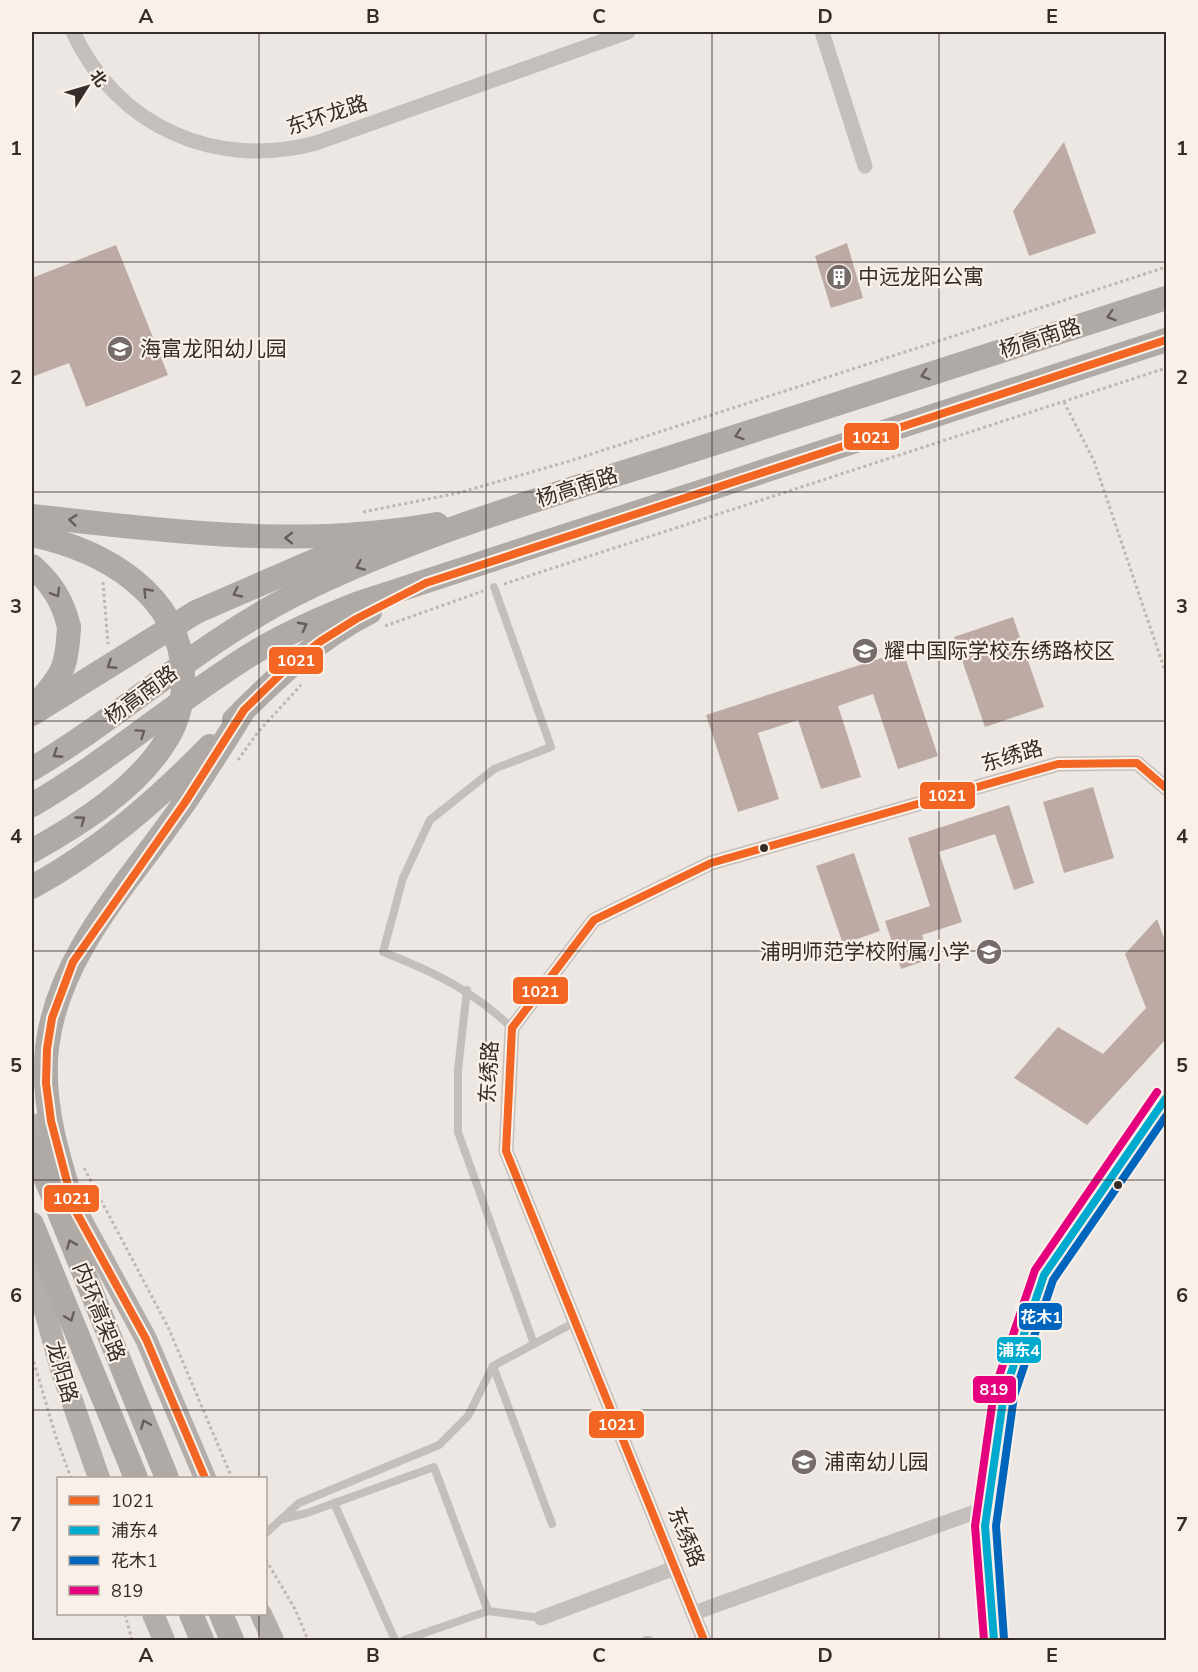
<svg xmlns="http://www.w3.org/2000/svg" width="1198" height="1672" viewBox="0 0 1198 1672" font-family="'Nunito Sans','Noto Sans SC',sans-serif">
  <rect width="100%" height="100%" fill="#ece7e2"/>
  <g fill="#beaaa4">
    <path d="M1064 142 1096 233 1029 256 1013 211Z"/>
    <path d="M847 243 863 298 831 308 815 256Z"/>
    <path d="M116 245 168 375 86 407 69 363 32 377V278Z"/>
    <path d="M1013 617 1044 707 985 727 954 637Z"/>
    <path d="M903 651 938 756 898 769 873 694 838 706 861 777 821 789 798 720 758 733 779 799 738 812 706 715Z"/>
    <path d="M1093 787 1114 858 1064 873 1043 802Z"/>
    <path d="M1009 805 1034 883 1014 890 995 834 939 852 962 922 922 935 930 959 901 969 885 921 930 906 908 838Z"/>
    <path d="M854 853 880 931 843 944 816 866Z"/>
    <path d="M1157 919 1167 946V1038L1087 1125 1014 1078 1058 1027 1103 1054 1146 1008 1125 954Z"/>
  </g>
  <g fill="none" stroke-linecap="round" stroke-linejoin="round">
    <g stroke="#beb7b3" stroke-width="3" stroke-dasharray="3 3" stroke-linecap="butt">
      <path d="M1064 402 1094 461 1166 674"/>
      <path d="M363 512 458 493 570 461 1166 267"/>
      <path d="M103 582 108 644"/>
      <path d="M504 584 1166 368"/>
      <path d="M385 626 483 591"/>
      <path d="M238 760 258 732 301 685"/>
      <path d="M84 1168 168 1327 232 1478"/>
      <path d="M32 1356 56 1437 71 1478"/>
      <path d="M266 1560 295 1609 308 1640"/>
      <path d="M125 1614 132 1640"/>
    </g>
    <g stroke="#c5bfbb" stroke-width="8">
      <path d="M494 587 551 747 494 769 430 820 403 878 383 952C434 972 472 990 512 1028"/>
      <path d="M467 990 458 1070V1132L534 1344"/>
      <path d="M493 1366 552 1524"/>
      <path d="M334 1503 395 1640"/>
      <path d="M283 1519 307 1513 434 1467 488 1611 404 1640"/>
      <path d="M266 1533 299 1503 439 1445 468 1416 493 1366 575 1322"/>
      <path d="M488 1611 541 1618"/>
      <path d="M646 1640H649"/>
    </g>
    <g stroke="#c5bfbb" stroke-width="15">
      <path d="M73 32C117 127 216 170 316 143L628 32"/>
      <path d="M822 32 865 166"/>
      <path d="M694 1613 986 1508"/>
      <path d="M541 1618 675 1568"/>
      <path d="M704 1640 506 1151 512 1028 594 920 711 863 1058 764 1137 763 1166 788"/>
      <path d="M994 1640 985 1526 1004 1394 1044 1275 1166 1098"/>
    </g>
    <g stroke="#b4aeaa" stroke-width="22">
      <path d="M32 1124 49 1160"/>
      <path d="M66 1192 146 1339 205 1478"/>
      <path d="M32 1264 61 1369 99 1478"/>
      <path d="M153 1614 164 1640"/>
      <path d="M261 1614 273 1640"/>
    </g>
    <g stroke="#b0aaa6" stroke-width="24">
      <path d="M114 525C226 537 325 544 437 524"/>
      <path d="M32 566C52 584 63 601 69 627"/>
      <path d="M196 612 316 560 374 543"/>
      <path d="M234 720C275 678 317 639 370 612"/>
      <path d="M32 769C123 715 201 642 296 594 417 534 547 497 675 456 839 403 1003 350 1166 298"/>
      <path d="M32 805C110 760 178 699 255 652 289 632 323 617 359 603L1166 340"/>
      <path d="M32 887C100 850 156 801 210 746"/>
      <path d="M32 1145 167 1478"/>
      <path d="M74 1208C58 1157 41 1103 47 1048 57 959 122 890 172 820 198 785 221 747 244 710"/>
      <path d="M32 1224 136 1478"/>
      <path d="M191 1614 202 1640"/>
      <path d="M221 1614 232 1640"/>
    </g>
    <g stroke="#b0aaa6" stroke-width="24">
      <path d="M32 516 114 525"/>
      <path d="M32 535C103 550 180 593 183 674 184 696 179 720 167 739 138 788 80 824 32 851"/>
      <path d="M38 702C64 674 67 665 69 627"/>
      <path d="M32 714 196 612"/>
    </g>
    <g stroke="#f9f1e9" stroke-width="12">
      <g id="bus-1">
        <path d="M205 1478 146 1339 74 1208 51 1121 46 1083 47 1049 52 1018 73 962 186 801 244 710 290 665 321 641 356 619 426 583 1166 340"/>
        <path d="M704 1640 506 1151 512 1028 594 920 711 863 1058 764 1137 763 1166 788"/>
      </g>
    </g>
    <g stroke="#f9f1e9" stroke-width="12">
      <path id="bus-2" d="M994 1640 985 1526 1004 1394 1044 1275 1166 1098"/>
    </g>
    <g stroke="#f9f1e9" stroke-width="12">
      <path id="bus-3" d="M1004 1639 996 1526 1014 1396 1053 1280 1166 1116"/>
    </g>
    <g stroke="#f9f1e9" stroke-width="12">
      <path id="bus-4" d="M984 1640 975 1526 994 1391 1035 1270 1157 1092"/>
    </g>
    <use href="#bus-1" stroke="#f26522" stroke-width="8"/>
    <use href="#bus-2" stroke="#00a9ce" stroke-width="8"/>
    <use href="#bus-3" stroke="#0065bd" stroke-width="8"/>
    <use href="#bus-4" stroke="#e5007d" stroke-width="8"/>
  </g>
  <defs><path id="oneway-chevron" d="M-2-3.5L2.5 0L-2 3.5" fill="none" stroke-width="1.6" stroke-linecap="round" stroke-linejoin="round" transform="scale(1.5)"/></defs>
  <g stroke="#675e5b">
    <use href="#oneway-chevron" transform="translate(1111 316) rotate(162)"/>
    <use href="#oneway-chevron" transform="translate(925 375) rotate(162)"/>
    <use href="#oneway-chevron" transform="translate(739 435) rotate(162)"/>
    <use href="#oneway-chevron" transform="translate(73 520) rotate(-174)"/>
    <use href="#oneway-chevron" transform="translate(289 538) rotate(180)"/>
    <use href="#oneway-chevron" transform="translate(360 566) rotate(156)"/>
    <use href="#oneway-chevron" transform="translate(147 592) rotate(-134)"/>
    <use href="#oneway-chevron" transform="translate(56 593) rotate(59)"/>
    <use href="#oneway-chevron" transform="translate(237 593) rotate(155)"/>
    <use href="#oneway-chevron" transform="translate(303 626) rotate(-28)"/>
    <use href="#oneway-chevron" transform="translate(111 665) rotate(147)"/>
    <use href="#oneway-chevron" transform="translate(141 733) rotate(-35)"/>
    <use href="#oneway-chevron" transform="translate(57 754) rotate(147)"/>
    <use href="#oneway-chevron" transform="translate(81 820) rotate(-36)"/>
    <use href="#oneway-chevron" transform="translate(71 1244) rotate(-112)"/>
    <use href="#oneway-chevron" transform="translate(70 1317) rotate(68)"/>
    <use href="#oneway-chevron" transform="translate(145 1424) rotate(-112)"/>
  </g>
  <path fill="none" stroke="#362c29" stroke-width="1.5" stroke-opacity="0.55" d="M259 32V1478M486 32V1640M712 32V1640M939 32V1640M32 262H1166M32 492H1166M32 721H1166M32 951H1166M32 1180H1166M32 1410H1166M259 1614V1640"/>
  <defs>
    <g id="building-disc" transform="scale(1.35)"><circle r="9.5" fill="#766d6a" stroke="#f9f1e9"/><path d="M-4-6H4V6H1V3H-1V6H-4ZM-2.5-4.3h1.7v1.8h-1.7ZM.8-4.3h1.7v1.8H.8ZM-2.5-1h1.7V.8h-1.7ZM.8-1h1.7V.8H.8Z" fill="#fff"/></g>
    <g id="school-disc" transform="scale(1.35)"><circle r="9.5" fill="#766d6a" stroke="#f9f1e9"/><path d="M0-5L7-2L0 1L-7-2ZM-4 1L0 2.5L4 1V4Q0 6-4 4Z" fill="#fff"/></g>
  </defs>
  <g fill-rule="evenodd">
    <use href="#building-disc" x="839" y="277"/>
    <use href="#school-disc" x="120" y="349"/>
    <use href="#school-disc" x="865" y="651"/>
    <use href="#school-disc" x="989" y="952"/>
    <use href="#school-disc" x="804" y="1462"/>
  </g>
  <g fill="#362c29" stroke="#f9f1e9" stroke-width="2">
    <circle cx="764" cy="848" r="5"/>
    <circle cx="1118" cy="1185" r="5"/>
  </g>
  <g text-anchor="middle" stroke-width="4.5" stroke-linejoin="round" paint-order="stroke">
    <g font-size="21" fill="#362c29" stroke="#f9f1e9">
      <text transform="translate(327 115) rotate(-18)" y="7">东环龙路</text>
      <text transform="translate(1040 338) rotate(-18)" y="7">杨高南路</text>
      <text transform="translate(577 487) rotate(-18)" y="7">杨高南路</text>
      <text transform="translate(141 695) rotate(-36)" y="7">杨高南路</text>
      <text transform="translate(1012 756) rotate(-16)" y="7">东绣路</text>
      <text transform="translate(489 1072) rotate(-87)" y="7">东绣路</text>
      <text transform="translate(99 1312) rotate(68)" y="7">内环高架路</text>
      <text transform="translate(62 1372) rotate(74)" y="7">龙阳路</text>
      <text transform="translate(686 1537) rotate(68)" y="7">东绣路</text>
    </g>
    <g font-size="21" fill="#362c29" stroke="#f9f1e9" text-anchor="start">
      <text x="858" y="284">中远龙阳公寓</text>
      <text x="140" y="356">海富龙阳幼儿园</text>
      <text x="884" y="658">耀中国际学校东绣路校区</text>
      <text x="970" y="959" text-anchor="end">浦明师范学校附属小学</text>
      <text x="824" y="1469">浦南幼儿园</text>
    </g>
  </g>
  <g stroke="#f9f1e9" stroke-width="2">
    <rect x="843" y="422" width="57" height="29" rx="6" fill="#f26522"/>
    <rect x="268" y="646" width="56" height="29" rx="6" fill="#f26522"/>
    <rect x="919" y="781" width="57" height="29" rx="6" fill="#f26522"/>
    <rect x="512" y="976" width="57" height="29" rx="6" fill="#f26522"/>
    <rect x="43" y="1184" width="57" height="29" rx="6" fill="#f26522"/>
    <rect x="1018" y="1302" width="45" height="29" rx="6" fill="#0065bd"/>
    <rect x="996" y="1336" width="46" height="28" rx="6" fill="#00a9ce"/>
    <rect x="972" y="1375" width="45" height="29" rx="6" fill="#e5007d"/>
    <rect x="588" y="1410" width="57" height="29" rx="6" fill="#f26522"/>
  </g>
  <g font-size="16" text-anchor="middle" font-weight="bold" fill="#fff">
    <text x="871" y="443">1021</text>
    <text x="296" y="666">1021</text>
    <text x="947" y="801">1021</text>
    <text x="540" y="997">1021</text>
    <text x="72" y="1204">1021</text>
    <text x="1041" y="1323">花木1</text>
    <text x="1019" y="1356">浦东4</text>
    <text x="994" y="1395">819</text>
    <text x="617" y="1430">1021</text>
  </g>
  <rect width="1198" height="1672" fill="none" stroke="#f9f1e9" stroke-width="66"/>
  <rect x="57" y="1477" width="210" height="138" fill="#f9f1e9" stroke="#aba29c" stroke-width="1.5"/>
  <rect x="69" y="1496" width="30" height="9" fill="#f26522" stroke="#aba29c" stroke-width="1.5"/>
  <text x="111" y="1507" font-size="18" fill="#362c29">1021</text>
  <rect x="69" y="1526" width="30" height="9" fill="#00a9ce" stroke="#aba29c" stroke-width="1.5"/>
  <text x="111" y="1537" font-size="18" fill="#362c29">浦东4</text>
  <rect x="69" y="1556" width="30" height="9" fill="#0065bd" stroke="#aba29c" stroke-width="1.5"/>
  <text x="111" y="1567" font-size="18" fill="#362c29">花木1</text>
  <rect x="69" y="1586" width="30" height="9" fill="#e5007d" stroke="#aba29c" stroke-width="1.5"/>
  <text x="111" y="1597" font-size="18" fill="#362c29">819</text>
  <g transform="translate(87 87) rotate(53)" stroke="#f9f1e9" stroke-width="4.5" paint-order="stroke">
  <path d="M0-4.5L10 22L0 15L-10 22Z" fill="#362c29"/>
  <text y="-9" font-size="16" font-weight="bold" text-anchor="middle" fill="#362c29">北</text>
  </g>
  <rect x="33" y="33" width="1132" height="1606" fill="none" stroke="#362c29" stroke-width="2"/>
  <g font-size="20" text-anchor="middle" font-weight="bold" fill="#362c29">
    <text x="146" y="23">A</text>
    <text x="373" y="23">B</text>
    <text x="599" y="23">C</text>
    <text x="825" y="23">D</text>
    <text x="1052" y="23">E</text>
    <text x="16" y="155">1</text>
    <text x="1182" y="155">1</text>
    <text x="16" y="384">2</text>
    <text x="1182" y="384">2</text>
    <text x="16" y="613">3</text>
    <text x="1182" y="613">3</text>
    <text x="16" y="843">4</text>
    <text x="1182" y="843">4</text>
    <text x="16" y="1072">5</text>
    <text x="1182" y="1072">5</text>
    <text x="16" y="1302">6</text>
    <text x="1182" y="1302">6</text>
    <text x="16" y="1531">7</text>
    <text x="1182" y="1531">7</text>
    <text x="146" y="1662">A</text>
    <text x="373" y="1662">B</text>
    <text x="599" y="1662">C</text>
    <text x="825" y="1662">D</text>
    <text x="1052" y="1662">E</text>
  </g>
</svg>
